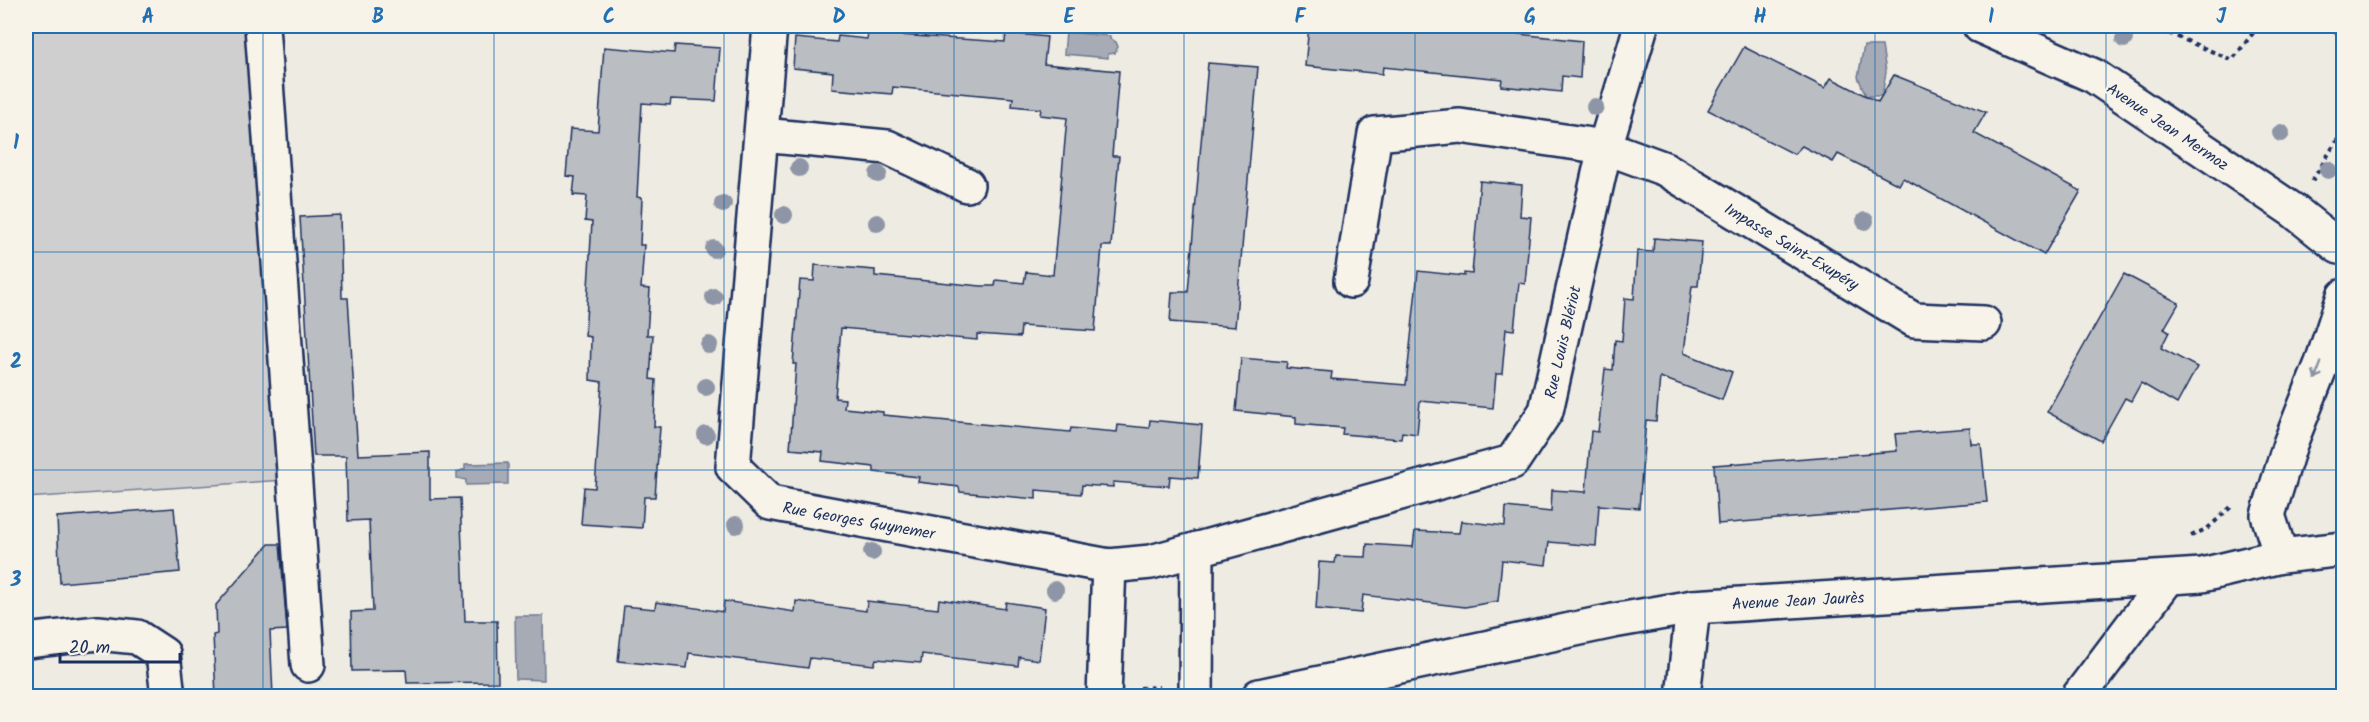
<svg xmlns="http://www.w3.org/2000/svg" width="2369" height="722" viewBox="0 0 2369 722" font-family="Kalam,sans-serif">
  <rect width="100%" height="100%" fill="#eeebe2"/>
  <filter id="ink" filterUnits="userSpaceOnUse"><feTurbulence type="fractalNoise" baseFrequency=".0167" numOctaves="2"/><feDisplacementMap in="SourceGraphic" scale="12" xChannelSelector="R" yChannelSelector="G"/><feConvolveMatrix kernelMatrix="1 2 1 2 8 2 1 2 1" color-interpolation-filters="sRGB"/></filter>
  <g filter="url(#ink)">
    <path fill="#cfcfcf" stroke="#757f96" stroke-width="1.5" d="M26 26H251L284 480 26 498Z"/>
    <g fill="#a6abb5" stroke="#6e7992" stroke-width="1.5">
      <path d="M1066 32 1110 36V39L1116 42 1118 47 1115 53 1108 54V58L1064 54Z"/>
      <path d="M1864 46H1882L1886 72 1882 96H1866L1858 77Z"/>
      <path d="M508 463V484L466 485V480L457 478V472L465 469V464Z"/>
      <path d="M515 616H543L544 680 516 679Z"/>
    </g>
    <g fill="#babdc2" stroke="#1b2f5e" stroke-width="1.5">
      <path d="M1309 26H1492V31L1582 41 1580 78 1562 76 1561 92 1501 86 1502 79 1383 67 1382 74 1305 66Z"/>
      <path d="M868 33 1005 42 1006 33 1047 37 1044 64 1119 71 1112 156H1119L1111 246H1102L1095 331 1021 326 1020 337 977 334V340L841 328 835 398 845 399 844 408 883 412V415L1070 432 1071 428 1117 432 1118 425 1149 428 1150 420 1202 425 1198 478 1170 476 1169 486 1113 482V487L1082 485 1081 494 1036 490V499L960 492 959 487 918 482 919 477 874 472V467L822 461 823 452 790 449 796 364H793L800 280 814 281 815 265 875 270V276L981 286H995L996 280 1024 283 1026 272 1053 275 1067 118 1040 115 1041 109 1012 106 1013 98 893 87 892 94 832 89 833 72 793 68 795 38 837 42 838 36 867 39Z"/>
      <path d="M675 45 720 48 716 101 671 99 670 105 642 103 637 197 642 198 640 245H644L641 288 650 289 647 335H653L650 379 656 380 654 427H660L655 497H644L642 528 581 524 584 487 595 488 602 382 590 380 591 337 585 336 592 222 585 221 587 196 573 195 575 177 566 176 570 129 598 131 604 47 674 53Z"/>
      <path d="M1744 47 1825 88 1831 78 1878 102 1894 75 1986 112 1974 133 2081 191 2044 255 1903 178 1899 185 1838 154 1833 162 1802 146 1794 154 1708 110Z"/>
      <path d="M1208 63 1258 67 1235 327 1170 322 1172 292H1188Z"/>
      <path d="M1480 181 1522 185 1520 216 1531 217 1525 284 1519 283 1514 330 1506 329 1502 374H1496L1493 408 1420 401 1417 434 1402 432 1401 439 1342 434 1343 428 1296 424V417L1236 411 1241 358 1287 362 1286 368 1332 372 1331 379 1406 385 1418 271 1464 276V273L1472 274Z"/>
      <path d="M340 215 342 298H348L358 455 430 452V499L460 498 465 621H497L498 682 407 683 406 670 352 671 351 612 373 611 369 520 348 521 346 456H314L300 217Z"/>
      <path d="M1654 238 1702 242 1698 286H1692L1684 353 1732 372 1722 400 1660 377 1656 421 1646 420 1639 508 1599 505 1596 546 1549 542 1546 565 1502 560 1498 601 1465 607 1363 595 1361 613 1316 609 1319 562 1335 563 1336 556 1366 557 1367 544 1413 547 1415 531 1459 533 1461 521 1505 526 1506 507 1551 512 1552 490 1586 492 1591 431 1598 432 1605 369 1613 370 1615 340 1622 341 1625 298 1634 299 1637 251 1653 252Z"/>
      <path d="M2124 274 2179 303 2164 329 2169 332 2161 348 2197 367 2177 404 2141 383 2131 401 2125 398 2101 441 2047 412Z"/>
      <path d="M1970 428 1971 444H1981L1987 502 1718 524 1714 465 1897 451 1895 434Z"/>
      <path d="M174 508 180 572 60 583 57 517Z"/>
      <path d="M269 544H280L287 630 270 631 273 696H216L213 635 217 634 216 605Z"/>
      <path d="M939 599 1005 609 1006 602 1045 608 1039 660 1019 657 1018 666 922 654 921 663 876 659 874 665 810 658 808 668 689 653 687 668 618 661 624 606 655 609 656 602 723 612 724 601 795 612 796 601 866 611 867 601 938 609Z"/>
    </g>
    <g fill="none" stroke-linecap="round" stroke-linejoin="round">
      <g stroke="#1b2f5e" stroke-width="38">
        <g id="minor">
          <path d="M262 26 308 665"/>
          <path d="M770 26 733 467 770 503 1109 566 1151 562 1512 462 1546 411 1605 147 1641 26"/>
          <path d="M1980 26 2094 76 2294 211 2339 247H2344"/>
          <path d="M762 135 887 147 967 185"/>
          <path d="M1351 281 1375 134 1460 126 1605 147 1665 169 1914 320 1984 323"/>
          <path d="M2281 556 2268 515 2290 444 2322 363 2344 296"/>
          <path d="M26 641 98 633 137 637 163 654 168 696"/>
          <path d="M1104 696 1109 566"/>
          <path d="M1196 696 1197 549"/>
          <path d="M1259 696 1613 621 1693 607 2202 575 2281 556 2344 549"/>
          <path d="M1683 696 1693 607"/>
          <path d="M2079 696 2168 578"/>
        </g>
      </g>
      <g stroke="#1b2f5e" stroke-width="4" stroke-dasharray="4.5 4.5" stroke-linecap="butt">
        <path d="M2152 26 2232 60 2257 28 2266 26"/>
        <path d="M2315 26 2344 34"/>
        <path d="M2312 181 2344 129"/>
        <path d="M2191 536 2208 528 2231 507"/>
        <path d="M1140 688 1159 687"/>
      </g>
      <use href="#minor" stroke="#f7f3e8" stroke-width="33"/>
    </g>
    <g fill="#8e95a6">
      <circle cx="2124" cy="39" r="9"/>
      <circle cx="1595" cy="107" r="9"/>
      <circle cx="2281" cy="133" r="9"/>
      <circle cx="799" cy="168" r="9"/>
      <circle cx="2328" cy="170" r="9"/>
      <circle cx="878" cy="174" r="9"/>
      <circle cx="723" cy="204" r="9"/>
      <circle cx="784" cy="215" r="9"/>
      <circle cx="1865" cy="221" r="9"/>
      <circle cx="877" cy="223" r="9"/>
      <circle cx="714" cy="249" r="9"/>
      <circle cx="714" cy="297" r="9"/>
      <circle cx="709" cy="345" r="9"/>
      <circle cx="706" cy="387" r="9"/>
      <circle cx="706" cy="435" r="9"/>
      <circle cx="736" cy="525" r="9"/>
      <circle cx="872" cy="552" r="9"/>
      <circle cx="1055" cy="590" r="9"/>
    </g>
    <defs><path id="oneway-shaft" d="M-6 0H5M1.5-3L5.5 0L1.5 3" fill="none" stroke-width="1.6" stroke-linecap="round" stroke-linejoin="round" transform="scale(1.5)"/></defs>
    <use stroke="#8991a3" href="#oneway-shaft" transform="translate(2318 371) rotate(111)"/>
  </g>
  <path fill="none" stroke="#1f6fb2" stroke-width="1.5" stroke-opacity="0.55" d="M263 26V696M494 26V696M724 26V696M954 26V696M1184 26V696M1415 26V696M1645 26V696M1875 26V696M2106 26V696M26 252H2344M26 470H2344"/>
  <g text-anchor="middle" stroke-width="4.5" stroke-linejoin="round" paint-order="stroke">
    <g font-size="16" fill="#1b2f5e" stroke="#f7f3e8">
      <text transform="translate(2168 126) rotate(34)" y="6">Avenue Jean Mermoz</text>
      <text transform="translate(1792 246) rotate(31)" y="6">Impasse Saint-Exupéry</text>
      <text transform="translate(1562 342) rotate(-77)" y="6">Rue Louis Blériot</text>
      <text transform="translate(859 520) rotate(10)" y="6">Rue Georges Guynemer</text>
      <text transform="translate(1798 600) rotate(-3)" y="6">Avenue Jean Jaurès</text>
    </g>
  </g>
  <rect width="2369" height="722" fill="none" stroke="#f7f3e8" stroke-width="66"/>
  <path d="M60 653v9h120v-9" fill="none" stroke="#1b2f5e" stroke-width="3"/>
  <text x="69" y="653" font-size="18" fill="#1b2f5e" stroke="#f7f3e8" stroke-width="4.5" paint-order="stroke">20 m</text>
  <rect x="33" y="33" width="2303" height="656" fill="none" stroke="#1f6fb2" stroke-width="2"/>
  <g font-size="20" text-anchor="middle" font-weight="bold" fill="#1f6fb2">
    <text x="148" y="23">A</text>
    <text x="378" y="23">B</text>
    <text x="609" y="23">C</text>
    <text x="839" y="23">D</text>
    <text x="1069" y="23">E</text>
    <text x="1300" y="23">F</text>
    <text x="1530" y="23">G</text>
    <text x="1760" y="23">H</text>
    <text x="1991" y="23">I</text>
    <text x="2221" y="23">J</text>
    <text x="16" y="149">1</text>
    <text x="16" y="368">2</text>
    <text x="16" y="586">3</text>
  </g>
</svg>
